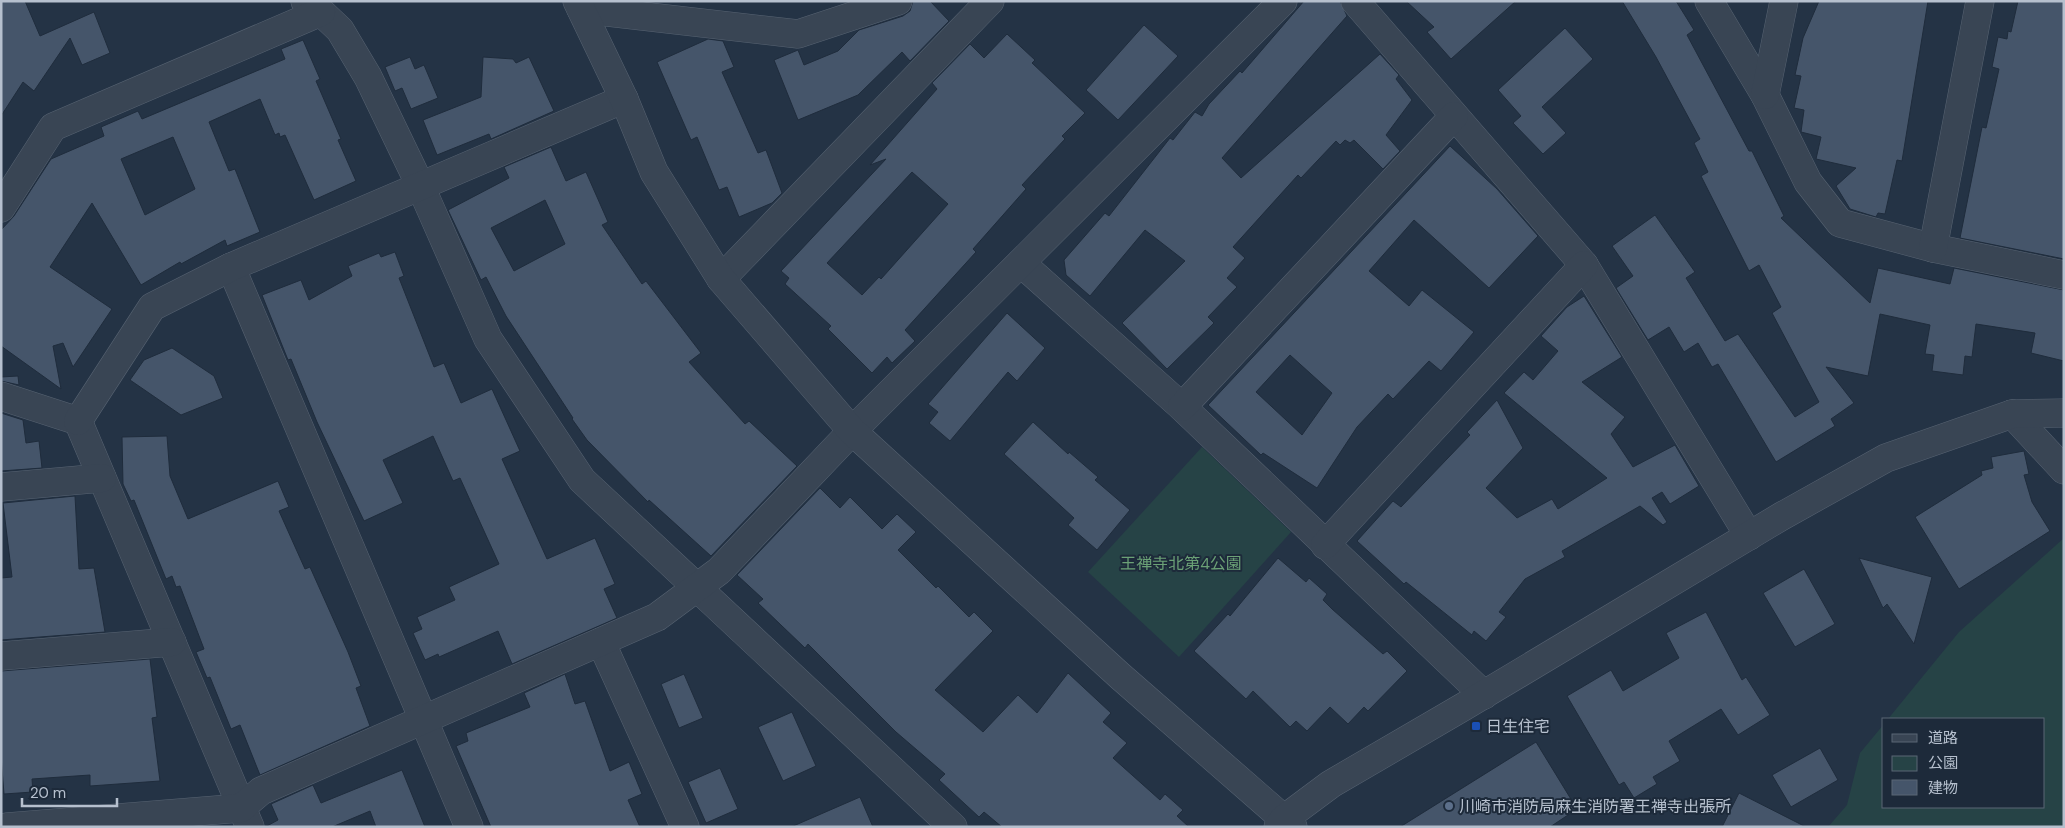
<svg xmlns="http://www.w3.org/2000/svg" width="2065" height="828" viewBox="0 0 2065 828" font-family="'DM Sans','Noto Sans JP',sans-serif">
  <rect width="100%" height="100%" fill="#243345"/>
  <g fill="#264346">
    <path d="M1202 447 1291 532 1179 657 1088 572Z"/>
    <path d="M2064 538V827H1828L1847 805 1860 753 1884 724V807H2044V719H1888L1959 632Z"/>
  </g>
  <g fill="#45556a" stroke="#1f2c3c" fill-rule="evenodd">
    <path d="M1 1H25L40 36 94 12 110 53 82 65 70 38 34 91 23 82 1 116Z"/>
    <path d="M913 1H930L949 21 910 61 902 52 858 95 798 120 774 60 798 50 804 65 838 51 859 30 903 16 910 11Z"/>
    <path d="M1304 1H1340L1347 16 1222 158 1241 178 1380 54 1399 75 1396 79 1412 100 1386 135 1400 151 1383 169 1354 140 1350 143 1345 140 1340 145 1336 141 1301 178 1298 175 1233 247 1245 258 1227 278 1237 287 1208 317 1214 323 1167 369 1122 323 1185 261 1145 230 1090 296 1066 275 1064 260 1105 213 1109 216 1170 138 1173 140 1195 112 1202 116 1209 104 1240 71 1242 73Z"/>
    <path d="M1406 1H1516L1451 59 1427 32 1434 27Z"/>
    <path d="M1622 1H1676L1694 30 1687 35 1749 151H1752L1784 216 1781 218 1870 303 1878 268 1950 284 1954 268 2064 290V361L2031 353 2035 333 1976 324 1972 357 1965 356 1963 375 1932 371 1934 355 1925 354 1930 325 1880 314 1868 376 1826 367 1854 403 1831 419 1835 426 1776 462 1718 364 1712 367 1698 343 1684 352 1669 327 1648 340 1616 288 1633 276 1612 246 1655 215 1695 272 1686 278 1725 341 1738 334 1795 417 1819 402 1772 313 1781 307 1759 265 1749 271 1701 176 1708 172 1694 143 1700 139 1656 57Z"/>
    <path d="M1819 1H1928L1902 161 1897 160 1885 214 1878 213 1876 217 1850 209 1836 186 1856 168 1816 159 1821 137 1801 132 1804 110 1794 108 1801 76 1795 75 1803 38Z"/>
    <path d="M2018 1H2064V259L1960 238 1982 127 1986 128 1999 69 1992 67 1998 37 2007 39 2008 31 2011 32Z"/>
    <path d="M1144 25 1178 56 1118 120 1086 90Z"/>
    <path d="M1565 28 1593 59 1542 107 1566 133 1543 154 1513 123 1521 116 1498 90Z"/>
    <path d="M1007 34 1035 60 1032 63 1085 113 1062 136 1065 139 1022 185 1026 189 973 249 976 252 905 330 915 341 892 363 887 357 872 373 828 329 831 326 785 284 789 278 781 271 886 159 870 165 937 89 932 83 970 44 984 58ZM912 172 948 204 881 279 879 277 862 295 827 263Z"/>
    <path d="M708 39 723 41 734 67 722 72 758 153 766 150 782 193 772 203 739 217 727 187 719 190 697 137 691 140 657 62Z"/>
    <path d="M303 40 320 79 316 81 341 139 338 140 356 181 314 200 285 135 280 137 279 133 275 135 260 99 209 122 229 171 235 169 260 232 227 246 225 240 181 264 180 262 141 285 92 203 50 267 112 309 73 367 63 343 53 346 61 389 1 346V230L14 216 51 159 104 136 101 127 138 111 142 119 285 59 281 49ZM173 137 195 189 145 215 121 159Z"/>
    <path d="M410 57 415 69 424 65 438 98 411 109 402 88 395 91 385 67Z"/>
    <path d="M483 57 513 59 516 63 529 57 554 111 491 139 489 134 437 155 423 120 481 97Z"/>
    <path d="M1450 146 1497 189 1538 236 1489 288 1414 220 1369 271 1409 306 1422 290 1474 332 1441 371 1429 361 1393 399 1388 394 1357 427 1317 488 1263 453 1261 455 1208 405ZM1290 355 1332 393 1302 435 1256 392Z"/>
    <path d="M551 147 566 181 586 172 608 222 602 225 642 284 646 281 701 353 689 362 745 424 749 421 797 466 711 556 649 500 648 502 587 440 572 419 573 418 506 316 486 277 481 280 448 210 509 178 504 167ZM545 200 565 244 514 271 491 228Z"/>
    <path d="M395 252 404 276 399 278 434 367 444 363 461 403 492 389 520 451 502 459 547 559 595 538 615 584 604 589 617 618 512 664 498 631 439 657 438 654 425 660 413 633 422 629 417 617 455 600 449 587 499 564 474 509 460 478 453 481 433 436 383 460 403 503 364 521 317 422 291 359 288 360 262 295 301 280 309 300 352 276 348 266 379 253 381 257Z"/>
    <path d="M1584 296 1622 357 1582 382 1625 417 1611 434 1633 467 1675 445 1699 486 1670 504 1662 492 1652 498 1667 522 1663 525 1640 506 1562 551 1565 557 1525 579 1499 612 1506 617 1486 641 1474 631 1472 635 1406 582 1404 584 1357 541 1393 501 1401 507 1470 435 1467 432 1497 400 1523 448 1486 488 1517 518 1552 499 1558 509 1607 478 1504 393 1524 372 1533 380 1558 351 1541 336 1567 307Z"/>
    <path d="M1007 313 1045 348 1017 381 1008 372 950 441 929 423 938 412 928 404Z"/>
    <path d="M172 348 214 376 223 398 181 415 130 380 144 360Z"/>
    <path d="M18 376 19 385 1 381V377Z"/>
    <path d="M1 413 23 420 26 443 39 441 42 468 1 471Z"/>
    <path d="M1033 422 1068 454 1069 452 1098 477 1095 480 1130 510 1097 550 1068 525 1074 518 1004 454Z"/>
    <path d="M167 436 170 476 188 519 278 481 289 507 279 511 305 569 310 567 348 652 361 686 356 688 370 726 260 775 240 725 231 729 210 677 207 678 196 652 204 649 180 586 176 587 172 576 166 579 134 500 131 501 123 484 122 437Z"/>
    <path d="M2024 451 2029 474 2024 475 2032 502 2050 531 1959 589 1915 517 1982 475 1981 471 1993 468 1991 457Z"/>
    <path d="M820 488 840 508 850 497 882 529 897 514 916 532 898 550 936 588 938 586 969 617 974 612 993 631 935 690 983 732 1018 695 1037 713 1068 673 1111 713 1103 722 1127 743 1113 758 1160 800 1165 794 1183 810 1177 816 1189 827H1002L984 812 979 817 939 780 945 774 896 732 808 644 805 648 758 603 763 599 737 575Z"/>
    <path d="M75 496 79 569 94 568 105 632 1 640V578L12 577 3 503Z"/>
    <path d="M1278 558 1306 582 1309 578 1327 594 1323 600 1332 609 1383 654 1387 651 1407 671 1368 711 1364 707 1348 724 1330 707 1307 731 1296 721 1290 727 1253 691 1246 699 1194 651 1228 614 1230 616Z"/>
    <path d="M1859 558 1932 577 1914 644 1887 604 1883 608Z"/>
    <path d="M1804 569 1835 624 1795 647 1763 593Z"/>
    <path d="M1706 612 1742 680 1746 677 1770 715 1738 735 1721 709 1669 741 1680 761 1653 777 1657 784 1634 798 1624 782 1619 785 1567 696 1611 670 1623 691 1679 658 1666 633Z"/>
    <path d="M150 659 157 717 152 718 160 781 90 786V775L32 779 33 792 4 794 1 756V671Z"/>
    <path d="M565 674 575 704 585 701 610 771 629 762 642 794 628 800 640 827H491L456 746 468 741 466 733 530 707 524 693Z"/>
    <path d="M684 674 703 718 679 728 661 684Z"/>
    <path d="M792 712 816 766 783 781 758 727Z"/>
    <path d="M1536 742 1577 809 1550 827H1400Z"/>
    <path d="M1820 748 1838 780 1791 807 1772 775Z"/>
    <path d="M720 768 738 809 706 823 688 782Z"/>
    <path d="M402 770 425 827H376L370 811 332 827H265L278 820 271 804 313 785 321 803Z"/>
    <path d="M1739 793 1806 827H1722Z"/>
    <path d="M860 797 873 827H791Z"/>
  </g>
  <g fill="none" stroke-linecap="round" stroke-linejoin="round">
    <g stroke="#576372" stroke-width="29">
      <g id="minor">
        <path d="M305 1 321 12 340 30 368 77 420 185 488 339 582 480 953 827"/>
        <path d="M1355 1 1584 265 1749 536"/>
        <path d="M1709 1 1765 95 1808 182 1840 223 1933 248 2064 275"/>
        <path d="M581 9 798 34 898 1"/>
        <path d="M1765 95 1784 1"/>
        <path d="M1 208 53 127 321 12"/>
        <path d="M1933 248 1980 1"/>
        <path d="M1021 263 1182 407 1484 695"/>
        <path d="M231 267 469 827"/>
        <path d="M721 279 990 1"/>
        <path d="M1 396 78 421 250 827"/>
        <path d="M1182 407 1454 116"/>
        <path d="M2012 414 2064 470"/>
        <path d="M78 421 152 307 231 267 624 99"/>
        <path d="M1 487 102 478"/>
        <path d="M1325 545 1584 265"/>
        <path d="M601 642 685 827"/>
        <path d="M1 656 172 642"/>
        <path d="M7 827 241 808 261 791 657 617 719 571 852 431 1283 1"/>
      </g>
    </g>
    <g stroke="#576372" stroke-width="29">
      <g id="tertiary">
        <path d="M577 1 624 99 654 172 721 279 852 431 1120 676 1293 827"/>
        <path d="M1278 827 1284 819 1331 784 1463 707 1782 516 1886 458 2012 414 2064 413"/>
      </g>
    </g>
    <use href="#minor" stroke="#394554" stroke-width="28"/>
    <use href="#tertiary" stroke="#394554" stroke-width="28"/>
  </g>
  <rect fill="#1a4fb4" stroke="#1d2a3a" stroke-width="2" x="1471" y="721" width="10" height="10" rx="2.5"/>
  <circle fill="#5c6f8a" stroke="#1d2a3a" stroke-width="2" cx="1449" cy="806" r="5"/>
  <g text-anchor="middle" stroke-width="4" stroke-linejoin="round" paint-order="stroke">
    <g font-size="16" fill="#6ba176" stroke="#1d2a3a">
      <text x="1181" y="569">王禅寺北第4公園</text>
    </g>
    <g font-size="16" fill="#b6c0ce" stroke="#1d2a3a" text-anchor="start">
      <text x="1486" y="732">日生住宅</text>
      <text x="1459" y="812">川崎市消防局麻生消防署王禅寺出張所</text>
    </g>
  </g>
  <rect width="2065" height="828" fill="none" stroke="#b6c0ce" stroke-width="5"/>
  <rect x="1882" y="718" width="162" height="90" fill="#1d2a3a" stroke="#5a6675"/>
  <rect x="1892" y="734" width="25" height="8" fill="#394554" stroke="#5a6675"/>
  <text x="1928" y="743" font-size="15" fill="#b6c0ce">道路</text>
  <rect x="1892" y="756" width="25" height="15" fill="#264346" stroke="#5a6675"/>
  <text x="1928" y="768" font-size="15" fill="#b6c0ce">公園</text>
  <rect x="1892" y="780" width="25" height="15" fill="#45556a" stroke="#5a6675"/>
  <text x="1928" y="793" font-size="15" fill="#b6c0ce">建物</text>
  <path d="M22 798v8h95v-8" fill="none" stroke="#b6c0ce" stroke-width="2.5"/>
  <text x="30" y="798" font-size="15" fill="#b6c0ce" stroke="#1d2a3a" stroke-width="4" paint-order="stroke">20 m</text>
</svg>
